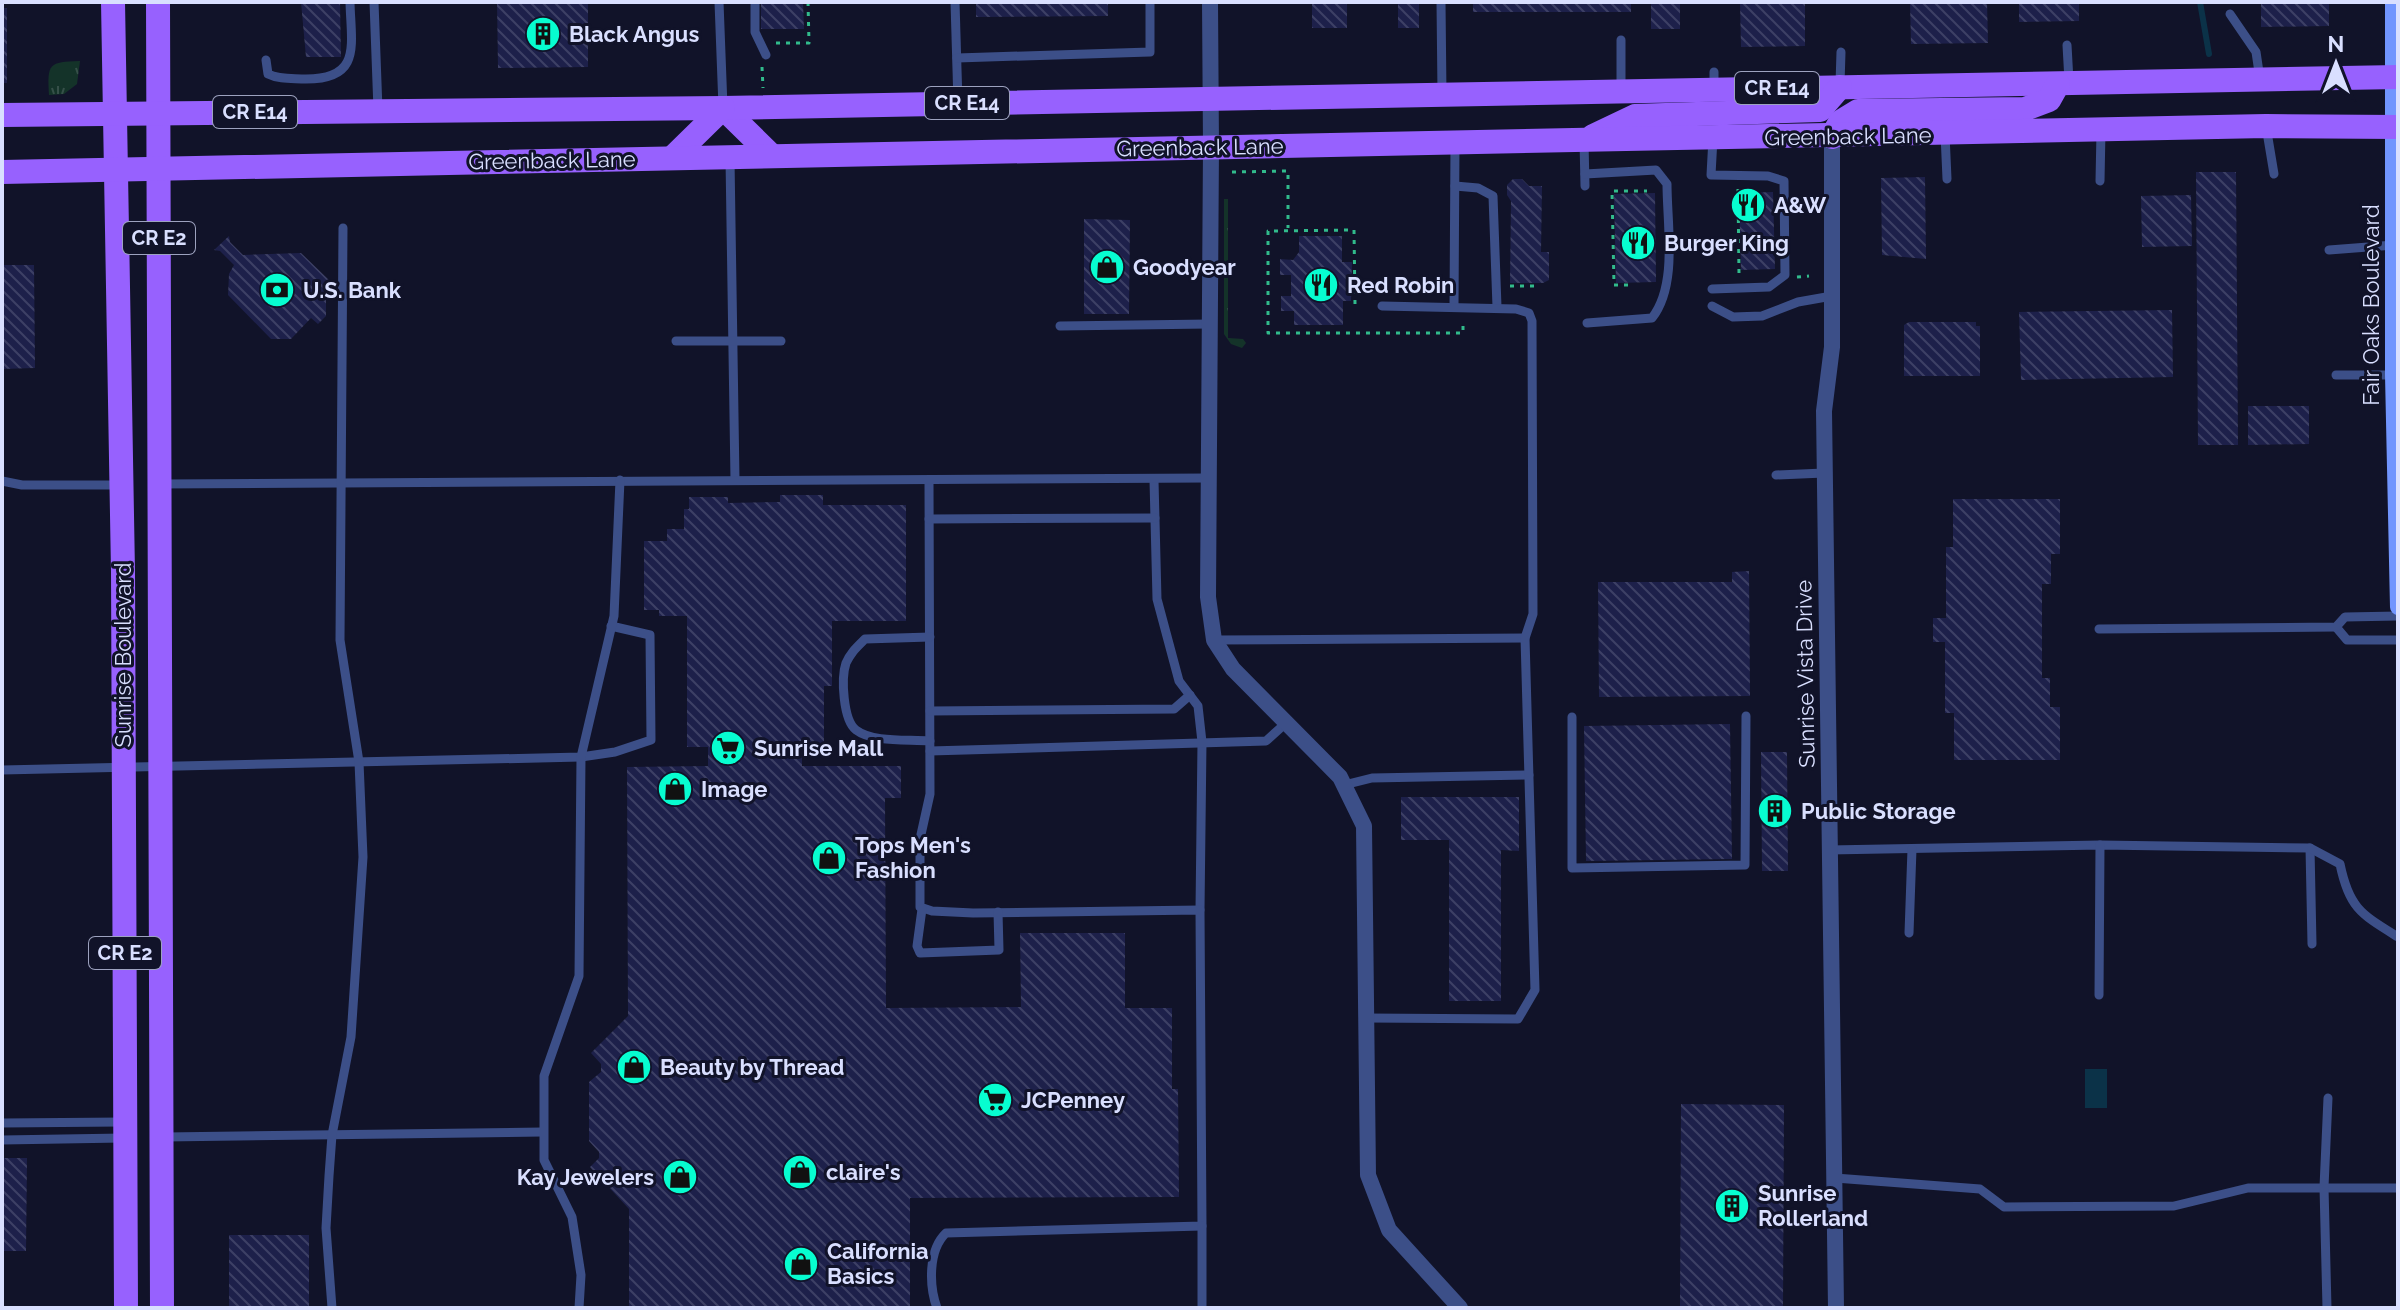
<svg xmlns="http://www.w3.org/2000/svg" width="2400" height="1310" viewBox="0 0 2400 1310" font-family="Raleway,sans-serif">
  <defs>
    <pattern id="grass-tufts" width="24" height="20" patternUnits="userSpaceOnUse" patternTransform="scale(2)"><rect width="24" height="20" fill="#143329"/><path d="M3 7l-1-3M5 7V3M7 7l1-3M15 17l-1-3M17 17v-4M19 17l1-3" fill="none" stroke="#365049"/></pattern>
    <pattern id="building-back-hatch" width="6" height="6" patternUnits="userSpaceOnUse" patternTransform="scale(2)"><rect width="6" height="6" fill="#1d204a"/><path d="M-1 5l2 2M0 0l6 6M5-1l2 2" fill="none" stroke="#3d4065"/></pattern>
  </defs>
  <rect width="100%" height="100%" fill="#111329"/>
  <g fill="url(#grass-tufts)">
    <path d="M80 61 77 84 64 94 49 95C47 63 49 62 80 61Z"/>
    <path d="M1224 199H1228V338L1243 339 1246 343 1242 348 1231 344 1224 334Z"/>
  </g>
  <rect fill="#0b3248" x="2085" y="1069" width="22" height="39"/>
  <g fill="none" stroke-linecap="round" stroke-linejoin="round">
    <path stroke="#0b3248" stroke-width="6" d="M2200 2 2209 54"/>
  </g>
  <g fill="url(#building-back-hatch)">
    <path d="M301 2H340L341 57H306Z"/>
    <path d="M497 2H588V67L498 68Z"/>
    <path d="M761 2H803L804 29H761Z"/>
    <path d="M976 2H1108V16L976 17Z"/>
    <rect x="1312" y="2" width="35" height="26"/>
    <rect x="1398" y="2" width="21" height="26"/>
    <rect x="1473" y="2" width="158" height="10"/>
    <rect x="1651" y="2" width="29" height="27"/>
    <path d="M1740 2H1805V46L1741 47Z"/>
    <path d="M1910 2H1987L1988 43 1911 44Z"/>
    <path d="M2019 2H2079V21L2019 22Z"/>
    <path d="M2261 2H2329V26L2261 27Z"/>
    <rect x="2" y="8" width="5" height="75"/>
    <path d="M2196 172H2236L2238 445H2198Z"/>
    <path d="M1925 177 1926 259 1882 255 1881 178Z"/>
    <path d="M1513 179H1522L1529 186H1542L1541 252H1549V280L1543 283H1510L1511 201 1507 195V185Z"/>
    <path d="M1773 192 1775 269 1741 270 1739 193Z"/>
    <path d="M1655 193 1656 282 1616 283 1614 194Z"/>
    <path d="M2191 195 2192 246 2142 247 2141 196Z"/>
    <path d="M1084 219 1130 220 1129 314H1084Z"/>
    <path d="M229 236 230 242 243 255 301 253 330 281 326 285V316L318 324 311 318 291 339H271L228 295 229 274 234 265 220 251 214 250Z"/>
    <path d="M1299 236H1342V262H1352L1351 301H1343V325H1294V311H1281V296H1291V275H1280V259L1293 260 1299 252Z"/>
    <path d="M2 265H34L35 368 2 369Z"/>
    <path d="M2172 310 2173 377 2021 380 2019 312Z"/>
    <path d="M1909 322H1976V326H1980V376H1904V325Z"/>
    <path d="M2248 406H2309V444L2248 445Z"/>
    <path d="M780 495H823V505H906V621H832V686H824V746H802V766H901V798H885L886 1008 1021 1007 1020 933H1125V1008H1172V1089H1178L1179 1197 910 1198V1308H629V1209L590 1167 599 1158V1152L589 1141V1082L601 1072V1064L591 1053 628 1016 627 767 708 766V747H687V616H659V610H644V541H667V529H684V509H689V497H728V503L780 502Z"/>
    <path d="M1953 499H2060V554H2051V584H2042V678H2050V707H2060V760H1954V713H1945V642H1933V618H1946V547H1953Z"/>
    <path d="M1749 571 1750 696 1599 697 1598 582H1732V572Z"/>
    <path d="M1730 724 1732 859 1586 861 1584 726Z"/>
    <path d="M1761 752H1787L1788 871H1762Z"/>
    <path d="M1401 797H1519V851L1501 850V1001H1449V840H1401Z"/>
    <path d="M1681 1104 1784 1105 1783 1308H1680Z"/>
    <path d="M2 1158H27L26 1251H2Z"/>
    <rect x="229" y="1235" width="80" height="73"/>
  </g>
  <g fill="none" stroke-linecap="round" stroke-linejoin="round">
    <g stroke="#31bb8c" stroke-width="3" stroke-dasharray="4 6" stroke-linecap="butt">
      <path d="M776 43H809L808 2"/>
      <path d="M762 67 763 88"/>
      <path d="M1232 172 1288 171V228"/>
      <path d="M1738 189 1739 274"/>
      <path d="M1797 277 1809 276"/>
      <path d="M1628 285H1614L1612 191H1647"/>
      <path d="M1510 286H1538"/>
      <path d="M1355 304 1354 230 1268 231V333H1463V322"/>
    </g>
    <g stroke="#3c4f88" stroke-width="9">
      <path d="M374 2 378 110"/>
      <path d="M719 2 723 107"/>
      <path d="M755 2V32L766 55"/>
      <path d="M955 2 958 103"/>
      <path d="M1441 2 1442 94"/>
      <path d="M2230 14 2256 52 2260 79"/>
      <path d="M1621 40V91"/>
      <path d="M2067 45 2069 81"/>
      <path d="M957 58 1150 52V2"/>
      <path d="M266 60 268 74C280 80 293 78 306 79 362 79 351 45 350 2"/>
      <path d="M1840 84 1841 52"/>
      <path d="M1714 89V72"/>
      <path d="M2266 126 2274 174"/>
      <path d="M1945 134 1947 179"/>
      <path d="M1584 141 1585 186"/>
      <path d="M730 159 735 480"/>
      <path d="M1585 174 1656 170 1667 184C1667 225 1678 285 1652 318L1587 323"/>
      <path d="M2100 181 2101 131"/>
      <path d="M1455 186 1478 188 1493 196 1497 307"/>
      <path d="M2329 250 2394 245"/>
      <path d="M1712 289 1769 287 1785 275 1784 181 1768 176 1711 175 1713 138"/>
      <path d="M1712 306 1733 317 1762 316 1798 302 1832 296"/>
      <path d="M1454 307 1455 144"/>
      <path d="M1060 326 1209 324"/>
      <path d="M676 341H781"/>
      <path d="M2336 375H2395"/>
      <path d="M1776 475 1824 473"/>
      <path d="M1154 480 1157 599 1179 681 1198 706 1202 742 1200 910"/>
      <path d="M2 481 22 485H121"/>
      <path d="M929 482 930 794 920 839V907L932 911 973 913 1200 910 1202 1226 946 1233C928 1250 929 1286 937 1308"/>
      <path d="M159 484 1208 478"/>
      <path d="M929 519 1155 518"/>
      <path d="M2336 627 2347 640H2398"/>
      <path d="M2099 629 2336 627 2345 617 2398 616"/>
      <path d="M930 637 865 639C857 647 851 652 846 663 841 678 843 720 856 730 873 743 909 739 930 741"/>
      <path d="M1214 640 1525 638"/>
      <path d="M930 711 1174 709 1190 695"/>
      <path d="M1572 717V868L1745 865 1746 716"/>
      <path d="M930 751 1266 741 1286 723"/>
      <path d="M2 770 581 757 615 752 651 740 650 635 611 626"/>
      <path d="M1344 785 1372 778 1529 775"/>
      <path d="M2310 848 2312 944"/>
      <path d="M1829 850 2100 845 2310 848 2340 864C2349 908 2361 914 2398 937"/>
      <path d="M922 909 917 946 920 953 999 950 998 912"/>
      <path d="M1909 933 1912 849"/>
      <path d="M2099 995 2100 845"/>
      <path d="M1366 1018 1518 1019 1535 990 1525 638 1533 614 1532 321 1529 313 1516 309 1382 306"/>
      <path d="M2 1123 122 1122"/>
      <path d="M165 1137 542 1132"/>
      <path d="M2 1140 123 1138"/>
      <path d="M1835 1178 1980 1189 2004 1207 2174 1206 2248 1188H2398"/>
      <path d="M1202 1226V1308"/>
      <path d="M332 1308 326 1228 329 1176 332 1135 351 1037 363 857 359 762 340 640 343 228"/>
      <path d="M579 1308 581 1275 572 1217 544 1160V1076L579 976 581 757 614 616 620 480"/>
      <path d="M2327 1308 2324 1187 2328 1098"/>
    </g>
    <g stroke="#3c4f88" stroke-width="16">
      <path d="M1832 137V347L1824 411 1836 1308"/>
      <path d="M1211 147 1208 597 1214 640 1233 669 1340 777 1364 826 1368 1175 1389 1230 1460 1308"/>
    </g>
    <path stroke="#3c4f88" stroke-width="16" d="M1210 2 1211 147"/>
    <path stroke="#7195fe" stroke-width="16" d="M2393 2V375L2398 607"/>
    <g stroke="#9761fe" stroke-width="24">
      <path d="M113 2 123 572 126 1308"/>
      <path d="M158 2 162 1308"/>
      <path d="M723 108 771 155"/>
      <path d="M2 115 723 108 2398 77"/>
      <path d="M1593 136 1635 116 1820 110 1840 87"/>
      <path d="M1832 137 1840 122 1858 111 2025 109 2049 100 2058 84"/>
      <path d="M673 157 723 108"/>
      <path d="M2 172 2266 126 2398 127"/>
    </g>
  </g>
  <defs>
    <g id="building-disc" transform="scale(1.8)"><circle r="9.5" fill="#07fdd0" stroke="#111329"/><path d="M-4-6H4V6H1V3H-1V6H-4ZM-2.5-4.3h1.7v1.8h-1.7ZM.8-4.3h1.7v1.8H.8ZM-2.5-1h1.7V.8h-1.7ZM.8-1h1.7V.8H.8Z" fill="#111"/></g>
    <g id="restaurant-disc" transform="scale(1.8)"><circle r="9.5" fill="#07fdd0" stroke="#111329"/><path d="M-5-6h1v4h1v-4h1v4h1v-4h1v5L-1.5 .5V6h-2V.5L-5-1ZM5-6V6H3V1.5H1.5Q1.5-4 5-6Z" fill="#111"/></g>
    <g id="shop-disc" transform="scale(1.8)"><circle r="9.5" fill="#07fdd0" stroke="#111329"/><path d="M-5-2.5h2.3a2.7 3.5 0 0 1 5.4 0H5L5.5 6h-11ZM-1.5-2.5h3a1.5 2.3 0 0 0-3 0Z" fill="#111"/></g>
    <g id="bank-disc" transform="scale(1.8)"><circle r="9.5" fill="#07fdd0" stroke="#111329"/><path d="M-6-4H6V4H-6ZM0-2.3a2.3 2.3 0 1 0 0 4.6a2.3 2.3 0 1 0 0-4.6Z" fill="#111"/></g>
    <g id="supermarket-disc" transform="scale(1.8)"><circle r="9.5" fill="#07fdd0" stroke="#111329"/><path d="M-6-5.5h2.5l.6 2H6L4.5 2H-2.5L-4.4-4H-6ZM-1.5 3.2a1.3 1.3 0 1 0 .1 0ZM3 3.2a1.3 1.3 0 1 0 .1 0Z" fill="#111"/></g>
  </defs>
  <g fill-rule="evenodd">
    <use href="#building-disc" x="543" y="34"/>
    <use href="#restaurant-disc" x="1748" y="205"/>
    <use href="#restaurant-disc" x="1638" y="243"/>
    <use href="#shop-disc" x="1107" y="267"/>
    <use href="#restaurant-disc" x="1321" y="285"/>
    <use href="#bank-disc" x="277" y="290"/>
    <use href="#supermarket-disc" x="728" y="748"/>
    <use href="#shop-disc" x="675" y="789"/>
    <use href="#building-disc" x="1775" y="811"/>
    <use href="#shop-disc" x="829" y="858"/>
    <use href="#shop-disc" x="634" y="1067"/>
    <use href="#supermarket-disc" x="995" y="1100"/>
    <use href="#shop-disc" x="800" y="1172"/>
    <use href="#shop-disc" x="680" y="1177"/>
    <use href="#building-disc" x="1732" y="1206"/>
    <use href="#shop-disc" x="801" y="1264"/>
  </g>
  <g text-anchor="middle" stroke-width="6" stroke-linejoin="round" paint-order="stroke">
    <g fill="#111329" stroke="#9da2bf" stroke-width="2">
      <rect x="1735" y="72" width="84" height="32" rx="6"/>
      <rect x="925" y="87" width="84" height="32" rx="6"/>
      <rect x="213" y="96" width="84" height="32" rx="6"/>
      <rect x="123" y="222" width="72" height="32" rx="6"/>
      <rect x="89" y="937" width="72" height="32" rx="6"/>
    </g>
    <g font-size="20" font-weight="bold" fill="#d9dfff">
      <text x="1777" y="95">CR E14</text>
      <text x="967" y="110">CR E14</text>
      <text x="255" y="119">CR E14</text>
      <text x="159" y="245">CR E2</text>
      <text x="125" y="960">CR E2</text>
    </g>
    <g font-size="22" font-weight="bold" fill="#d9dfff" stroke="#111329" text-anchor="start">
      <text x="569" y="42">Black Angus</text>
      <text x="1774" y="213">A&amp;W</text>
      <text x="1664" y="251">Burger King</text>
      <text x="1133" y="275">Goodyear</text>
      <text x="1347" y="293">Red Robin</text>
      <text x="303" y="298">U.S. Bank</text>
      <text x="754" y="756">Sunrise Mall</text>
      <text x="701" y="797">Image</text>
      <text x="1801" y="819">Public Storage</text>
      <text x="855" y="853">Tops Men's<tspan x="855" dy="25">Fashion</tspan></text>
      <text x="660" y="1075">Beauty by Thread</text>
      <text x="1021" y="1108">JCPenney</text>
      <text x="826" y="1180">claire's</text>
      <text x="654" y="1185" text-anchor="end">Kay Jewelers</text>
      <text x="1758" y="1201">Sunrise<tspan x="1758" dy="25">Rollerland</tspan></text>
      <text x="827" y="1259">California<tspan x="827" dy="25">Basics</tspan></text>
    </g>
    <g font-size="22" fill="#d9dfff" stroke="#111329">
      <text transform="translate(1848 136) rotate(-1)" y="8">Greenback Lane</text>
      <text transform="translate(1200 147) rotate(-1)" y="8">Greenback Lane</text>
      <text transform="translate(552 160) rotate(-1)" y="8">Greenback Lane</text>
      <text transform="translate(2371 305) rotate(-90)" y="8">Fair Oaks Boulevard</text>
      <text transform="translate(123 655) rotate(-90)" y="8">Sunrise Boulevard</text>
      <text transform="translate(1805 674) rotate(-91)" y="8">Sunrise Vista Drive</text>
    </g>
  </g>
  <rect width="2400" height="1310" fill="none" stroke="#d9dfff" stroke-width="8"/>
  <g transform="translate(2336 64)" stroke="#111329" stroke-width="6" paint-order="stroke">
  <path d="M0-6L14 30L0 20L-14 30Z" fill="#d9dfff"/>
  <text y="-12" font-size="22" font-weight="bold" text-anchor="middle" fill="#d9dfff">N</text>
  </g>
</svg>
